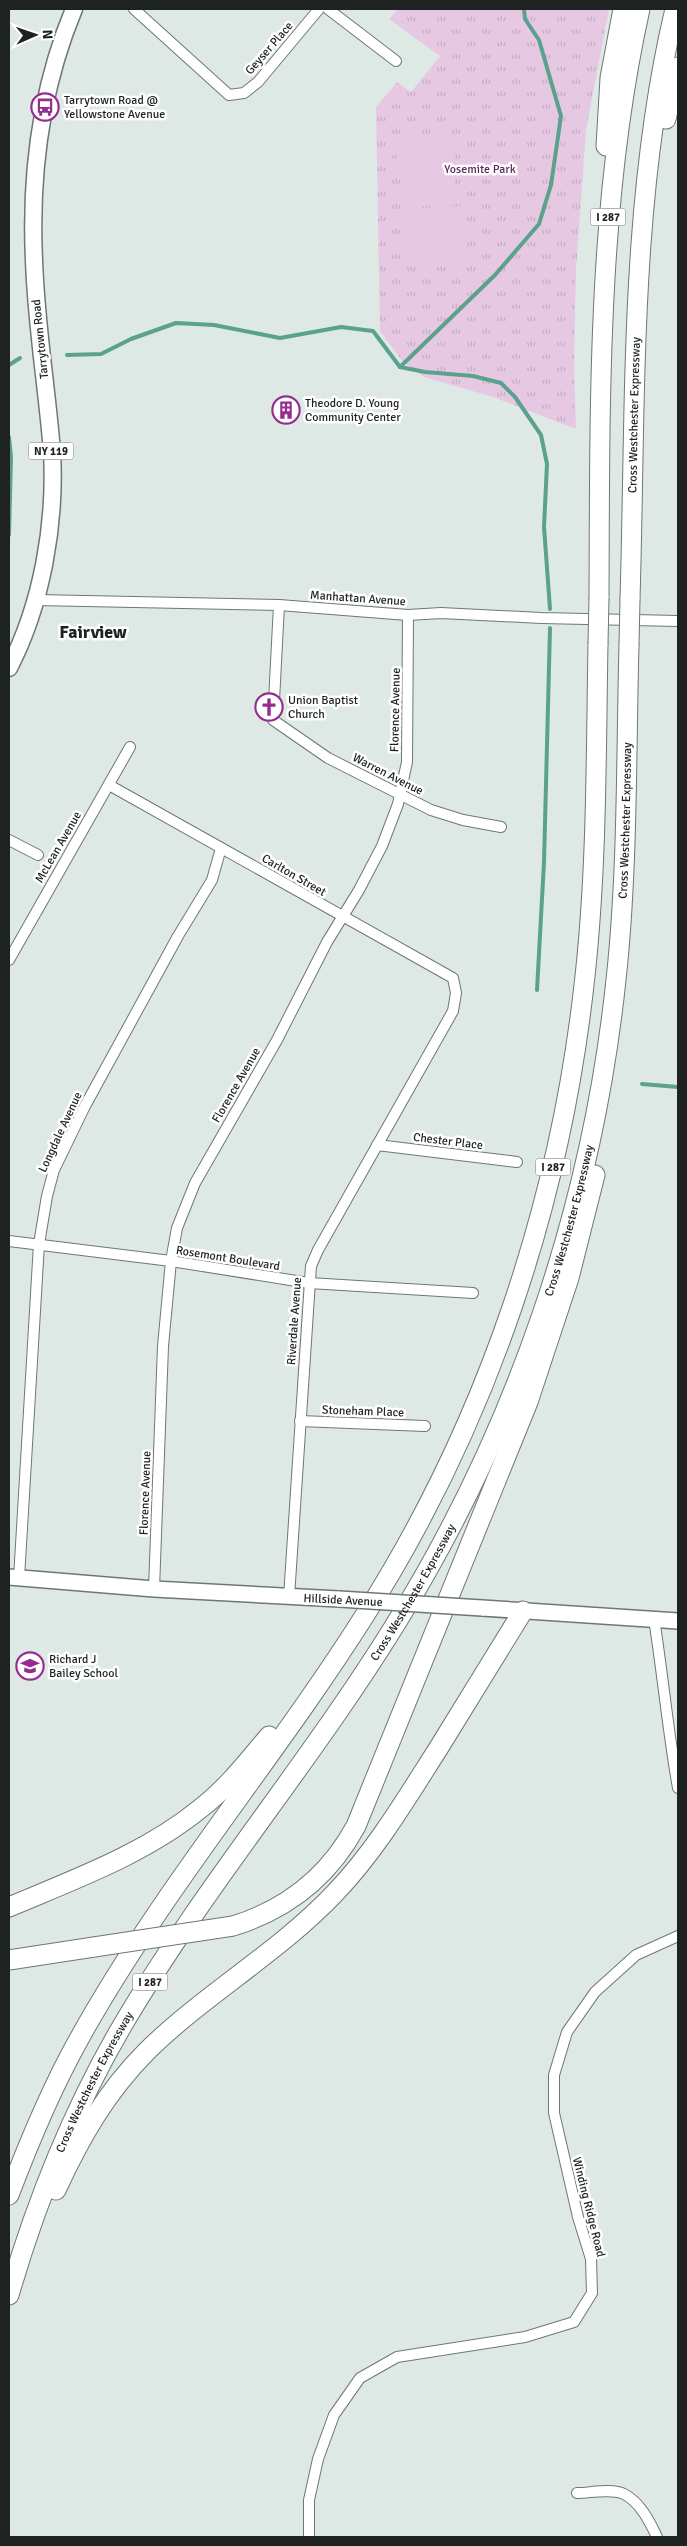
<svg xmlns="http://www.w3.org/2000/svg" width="687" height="2546" viewBox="0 0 687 2546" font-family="Signika,sans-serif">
  <defs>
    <pattern id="park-tufts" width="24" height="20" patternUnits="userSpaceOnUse" patternTransform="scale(1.25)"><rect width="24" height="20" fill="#e7c8e2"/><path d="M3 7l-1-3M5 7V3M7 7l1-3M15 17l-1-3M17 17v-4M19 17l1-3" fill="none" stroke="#c6acc2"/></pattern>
  </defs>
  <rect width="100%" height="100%" fill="#dee9e5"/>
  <path fill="url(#park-tufts)" d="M398 9H609L586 130 576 269 574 366 576 429 493 397 424 377 403 362 380 331 376 107 397 82 411 92 440 56 389 19Z"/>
  <g fill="#e7c8e2">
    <path d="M453 132 454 158 397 162 395 137Z"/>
    <path d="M453 161 455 204 401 208 399 164Z"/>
    <path d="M461 206 464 264 405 267 402 209Z"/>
  </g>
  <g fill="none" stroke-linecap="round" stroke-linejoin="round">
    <g stroke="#5aa18e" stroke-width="4">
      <path d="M67 355 101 354 131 339 176 323 214 325 280 338 341 327 373 331 400 367 425 372 473 376 501 383 515 397 541 435 547 464 544 527 550 609"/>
      <path d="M9 365 20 358"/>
      <path d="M400 367 495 275 539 224 551 185 561 116 539 40 525 19 524 9"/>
      <path d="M9 437 11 457 9 535"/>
      <path d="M537 990 544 862 550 628"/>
      <path d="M642 1084 678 1087"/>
    </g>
    <g stroke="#6e7774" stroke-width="12">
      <g id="street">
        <path d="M134 9 229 95 244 93 258 82 319 9"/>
        <path d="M328 9 396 61"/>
        <path d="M36 600 279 605 408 615 441 613 541 618 678 621"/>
        <path d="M279 605 273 720 328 758 431 810 463 820 501 827"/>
        <path d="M109 785 453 978 456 993 453 1011 318 1250 311 1266 289 1597"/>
        <path d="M9 840 38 855"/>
        <path d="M9 960 130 747"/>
        <path d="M377 1145 517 1162"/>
        <path d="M9 1241 171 1261 309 1283 473 1293"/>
        <path d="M300 1421 425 1426"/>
        <path d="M19 1578 39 1244 47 1196 54 1170 85 1106 178 936 212 880 221 848"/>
        <path d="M154 1589 163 1346 171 1261 177 1228 195 1183 277 1040 327 942 359 890 382 846 398 804 407 762 408 615"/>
        <path d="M654 1619C663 1676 668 1732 678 1788"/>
        <path d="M577 2493C590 2493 612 2488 624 2494 640 2502 650 2522 657 2537"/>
        <path d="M309 2537V2500L318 2459 334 2415 360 2378 397 2357 525 2337 574 2322 592 2293 591 2259 578 2217 554 2113V2075L567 2032 595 1992 636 1955 678 1936"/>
      </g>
    </g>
    <g stroke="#6e7774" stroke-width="18">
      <g id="secondary">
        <path d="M9 1577 154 1589 339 1599"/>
        <path d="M482 1608 678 1621"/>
      </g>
    </g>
    <g stroke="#6e7774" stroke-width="19">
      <path id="primary" d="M9 668C42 604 56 524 52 452 47 388 36 325 34 260 30 174 41 88 74 9"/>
    </g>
    <g stroke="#6e7774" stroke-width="21">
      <g id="highway">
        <path d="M666 119 678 67"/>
        <path d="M606 146 610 78 623 9"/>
        <path d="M599 598C600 401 597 202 640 9"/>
        <path id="s1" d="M630 599C636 403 629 202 675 9"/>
        <path d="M9 1907C75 1879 145 1854 201 1808 227 1788 248 1761 269 1736"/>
        <path d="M233 1926C288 1909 329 1876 356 1826L528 1402 569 1278 595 1175"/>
        <path d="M9 1960 94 1947"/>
        <path d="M56 2190C80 2138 106 2092 147 2051 205 1994 278 1953 335 1893 376 1850 406 1799 438 1749 466 1703 495 1657 523 1611"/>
        <path d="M9 2195C29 2142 51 2089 79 2039 161 1891 274 1759 365 1615 487 1423 561 1202 585 976 597 866 596 755 598 644"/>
        <path id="s2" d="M9 2295C37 2199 74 2107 125 2021 207 1883 311 1761 395 1625 516 1430 592 1208 616 980 628 869 626 756 629 645"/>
      </g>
    </g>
    <use href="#street" stroke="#fff" stroke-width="10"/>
    <use href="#secondary" stroke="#fff" stroke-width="15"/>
    <use href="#primary" stroke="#fff" stroke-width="16"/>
    <use href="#highway" stroke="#fff" stroke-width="19"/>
    <g stroke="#6e7774" stroke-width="18" stroke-linecap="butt">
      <path id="secondary-bridge" d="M339 1599 482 1608"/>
    </g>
    <g stroke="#6e7774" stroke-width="21" stroke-linecap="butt">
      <g id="highway-bridge">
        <path d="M598 644 599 598"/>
        <path d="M629 645 630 599"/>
        <path d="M94 1947 233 1926"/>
      </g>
    </g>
    <use href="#secondary-bridge" stroke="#fff" stroke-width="15"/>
    <use href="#highway-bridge" stroke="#fff" stroke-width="19"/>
  </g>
  <defs>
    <g id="bus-ring" transform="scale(1.4375)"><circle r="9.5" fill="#fff" stroke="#962c8f" stroke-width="1.5"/><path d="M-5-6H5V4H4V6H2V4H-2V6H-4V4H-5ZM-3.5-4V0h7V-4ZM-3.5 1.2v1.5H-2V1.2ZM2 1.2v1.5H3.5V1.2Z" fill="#962c8f"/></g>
    <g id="building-ring" transform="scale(1.4375)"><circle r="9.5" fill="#fff" stroke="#962c8f" stroke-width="1.5"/><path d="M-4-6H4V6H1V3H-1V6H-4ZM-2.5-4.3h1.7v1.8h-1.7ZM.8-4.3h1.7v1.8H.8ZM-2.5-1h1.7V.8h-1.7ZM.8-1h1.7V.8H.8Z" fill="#962c8f"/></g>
    <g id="church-ring" transform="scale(1.4375)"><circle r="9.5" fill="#fff" stroke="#962c8f" stroke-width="1.5"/><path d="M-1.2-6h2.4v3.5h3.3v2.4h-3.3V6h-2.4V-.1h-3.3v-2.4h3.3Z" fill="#962c8f"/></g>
    <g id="school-ring" transform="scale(1.4375)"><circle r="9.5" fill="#fff" stroke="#962c8f" stroke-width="1.5"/><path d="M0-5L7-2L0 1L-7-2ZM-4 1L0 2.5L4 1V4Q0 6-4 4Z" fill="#962c8f"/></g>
  </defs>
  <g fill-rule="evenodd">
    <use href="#bus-ring" x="45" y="107"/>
    <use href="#building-ring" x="286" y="410"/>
    <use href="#church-ring" x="269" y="707"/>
    <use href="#school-ring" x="30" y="1666"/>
  </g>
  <g text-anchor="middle" stroke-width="5" stroke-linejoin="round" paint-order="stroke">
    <g fill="#fff" stroke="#626464" stroke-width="1">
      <rect x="590.5" y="208.5" width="35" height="17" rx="4"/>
      <rect x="28.5" y="442.5" width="45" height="17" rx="4"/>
      <rect x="535.5" y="1158.5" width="35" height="17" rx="4"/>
      <rect x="132.5" y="1973.5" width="35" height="17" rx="4"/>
    </g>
    <g font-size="11" font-weight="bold" fill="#1e2221">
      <text x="608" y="221">I 287</text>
      <text x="51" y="455">NY 119</text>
      <text x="553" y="1171">I 287</text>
      <text x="150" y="1986">I 287</text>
    </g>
    <g font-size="12" fill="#1e2221" stroke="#fff">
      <text transform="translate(269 48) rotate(-49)" y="4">Geyser Place</text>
      <text transform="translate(40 339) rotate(-96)" y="4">Tarrytown Road</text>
      <text dy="4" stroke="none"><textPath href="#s1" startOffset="184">Cross Westchester Expressway</textPath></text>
      <text transform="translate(358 598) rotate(4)" y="4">Manhattan Avenue</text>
      <text transform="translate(395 710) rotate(-89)" y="4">Florence Avenue</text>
      <text transform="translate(388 774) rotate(27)" y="4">Warren Avenue</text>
      <text dy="4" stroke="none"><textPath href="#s2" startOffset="1625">Cross Westchester Expressway</textPath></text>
      <text transform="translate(58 847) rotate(-60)" y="4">McLean Avenue</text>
      <text transform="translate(294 875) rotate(30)" y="4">Carlton Street</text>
      <text transform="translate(236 1085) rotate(-60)" y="4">Florence Avenue</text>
      <text transform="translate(60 1132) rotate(-65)" y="4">Longdale Avenue</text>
      <text transform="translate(448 1141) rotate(7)" y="4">Chester Place</text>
      <text dy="4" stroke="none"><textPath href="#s2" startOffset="1220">Cross Westchester Expressway</textPath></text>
      <text transform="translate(228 1258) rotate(9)" y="4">Rosemont Boulevard</text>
      <text transform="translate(294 1321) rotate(-86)" y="4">Riverdale Avenue</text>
      <text transform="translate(363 1411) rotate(2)" y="4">Stoneham Place</text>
      <text transform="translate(145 1493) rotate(-88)" y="4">Florence Avenue</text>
      <text dy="4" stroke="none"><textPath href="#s2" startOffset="815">Cross Westchester Expressway</textPath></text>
      <text transform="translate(343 1600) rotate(3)" y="4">Hillside Avenue</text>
      <text dy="4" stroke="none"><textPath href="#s2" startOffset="230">Cross Westchester Expressway</textPath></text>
      <text transform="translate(589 2207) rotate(76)" y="4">Winding Ridge Road</text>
    </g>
    <g font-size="12" fill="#1e2221" stroke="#fff" text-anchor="start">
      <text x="64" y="104">Tarrytown Road @<tspan x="64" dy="14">Yellowstone Avenue</tspan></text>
      <text x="305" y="407">Theodore D. Young<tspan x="305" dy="14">Community Center</tspan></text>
      <text x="288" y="704">Union Baptist<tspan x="288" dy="14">Church</tspan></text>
      <text x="49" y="1663">Richard J<tspan x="49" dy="14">Bailey School</tspan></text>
    </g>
    <g font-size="12" fill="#5f265a" stroke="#fff">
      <text x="480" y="173">Yosemite Park</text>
    </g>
    <g font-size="18" font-weight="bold" fill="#1e2221" stroke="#fff">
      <text x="93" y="638">Fairview</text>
    </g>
  </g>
  <rect width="687" height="2546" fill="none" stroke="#1e2221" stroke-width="20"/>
  <g transform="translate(35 35) rotate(88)" stroke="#ffffff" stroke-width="4" paint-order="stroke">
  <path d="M0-4L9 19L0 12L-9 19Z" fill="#1e2221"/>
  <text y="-8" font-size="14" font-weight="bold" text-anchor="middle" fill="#1e2221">N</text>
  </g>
</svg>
